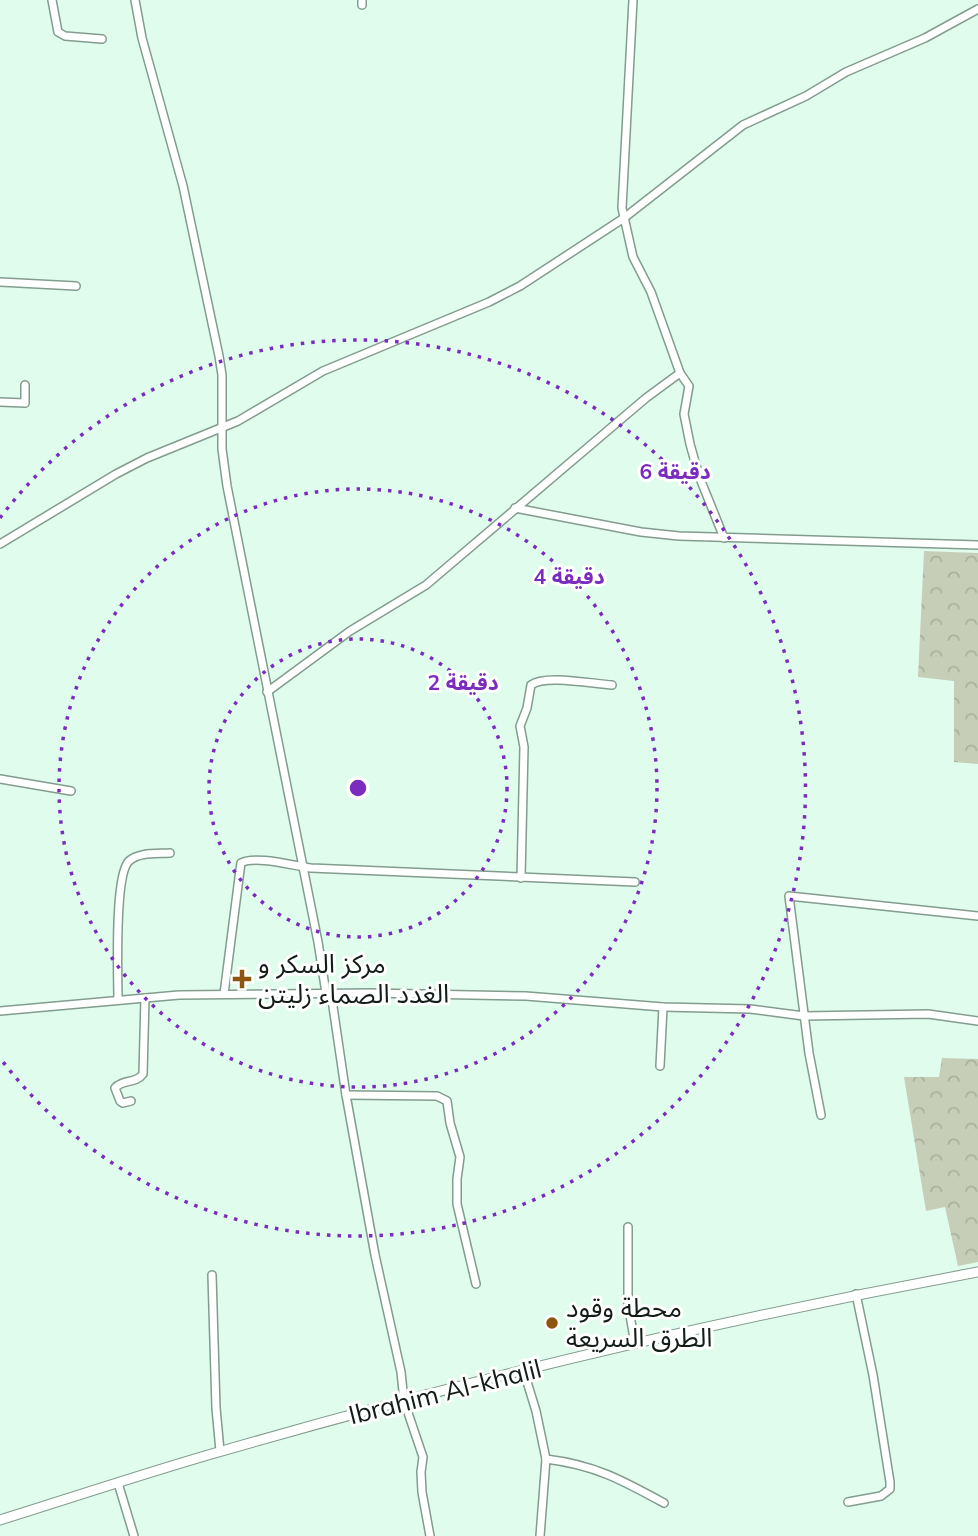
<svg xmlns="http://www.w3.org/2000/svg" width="978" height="1536" viewBox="0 0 978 1536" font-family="Mulish,'Noto Sans Arabic',sans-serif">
  <defs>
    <pattern id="forest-crowns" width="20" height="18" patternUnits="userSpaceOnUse" patternTransform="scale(1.75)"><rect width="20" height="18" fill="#c6ceb8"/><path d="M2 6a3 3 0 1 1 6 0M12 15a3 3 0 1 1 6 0" fill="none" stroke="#a9b09d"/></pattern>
  </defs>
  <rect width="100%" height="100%" fill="#e0fced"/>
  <g fill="url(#forest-crowns)">
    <path d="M924 551 978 553V764L954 762V681L918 677Z"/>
    <path d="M942 1058 978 1059V1262L958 1266 945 1207 926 1211 904 1077H939Z"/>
  </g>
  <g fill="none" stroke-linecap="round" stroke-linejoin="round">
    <g stroke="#829c8e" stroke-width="10">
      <g id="minor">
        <path d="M52 0 58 32 65 36 102 39"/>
        <path d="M135 0 142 38 183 186 219 356 222 375V449L227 486 318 942 326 993"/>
        <path d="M633 0 622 208 633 257 651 292 680 373 689 386 684 414 690 444 699 476 724 538"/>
        <path d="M362 5V0"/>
        <path d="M0 282 76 286"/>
        <path d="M0 402 25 403V385"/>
        <path d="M515 508 641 532 679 536 978 545"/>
        <path d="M0 544 116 474 147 458 238 421 323 371 489 302 520 286 624 218 743 125 806 96 846 72 925 38 978 9"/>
        <path d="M267 692 350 631 426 585 646 398 680 373"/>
        <path d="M0 779 71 791"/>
        <path d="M521 878 524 747 520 726 527 708 531 685C545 674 593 684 612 685"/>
        <path d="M331 993 346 1095 375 1255 401 1372 404 1401 423 1457 421 1472 422 1492 430 1536"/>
        <path d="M224 994 240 870 241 863C255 855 294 866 311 868L635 882"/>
        <path d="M118 1000C118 977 114 875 129 861 139 852 157 854 170 853"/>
        <path d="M0 1011 179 995 369 993 526 996 663 1007 750 1009 804 1016 928 1014 978 1021"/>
        <path d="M660 1066 663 1007"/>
        <path d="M346 1095 437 1096 447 1101 450 1123 460 1157 457 1179V1204L476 1284"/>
        <path d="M131 1101 123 1103 120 1101 115 1088C122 1079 136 1084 143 1074L145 998"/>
        <path d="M821 1115 809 1053 789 896 978 916"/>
        <path d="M628 1227V1304L635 1344"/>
        <path d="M212 1275 216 1408 220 1451"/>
        <path d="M524 1372 536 1411 546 1459 540 1536"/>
        <path d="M546 1459C595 1465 622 1480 664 1503"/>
        <path d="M118 1483 134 1536"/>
        <path d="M848 1502 881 1496 890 1489V1482L873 1375 856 1294"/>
      </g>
    </g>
    <g stroke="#829c8e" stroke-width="11">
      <path id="tertiary" d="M0 1520C74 1497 148 1472 222 1451 471 1379 723 1319 978 1272"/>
    </g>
    <use href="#minor" stroke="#fff" stroke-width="7"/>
    <use href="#tertiary" stroke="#fff" stroke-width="9"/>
  </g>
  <g fill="none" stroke="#7b2cbf" stroke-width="3.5" stroke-dasharray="3.5 7">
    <circle cx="358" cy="788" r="149"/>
    <circle cx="358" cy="788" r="299"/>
    <path d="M0 518A448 448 0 1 1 0 1058"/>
  </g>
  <g fill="#8e550f" stroke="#fff" stroke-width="2.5">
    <path d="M238.5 968.5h7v7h7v7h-7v7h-7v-7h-7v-7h7z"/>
    <circle cx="552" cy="1323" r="7"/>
  </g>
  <g text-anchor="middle" stroke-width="6" stroke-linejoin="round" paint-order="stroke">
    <g font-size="26" fill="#131d18" stroke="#fff" text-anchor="start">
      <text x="258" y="973">مركز السكر و<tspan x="258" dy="30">الغدد الصماء زليتن</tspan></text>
      <text x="566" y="1317">محطة وقود<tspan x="566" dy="30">الطرق السريعة</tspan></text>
    </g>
    <g font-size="26" fill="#131d18" stroke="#fff">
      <text transform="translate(445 1392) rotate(-14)" y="9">Ibrahim Al-khalil</text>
    </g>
  </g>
  <circle cx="358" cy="788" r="10" fill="#7b2cbf" stroke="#fff" stroke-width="3.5"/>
  <g font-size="21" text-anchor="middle" font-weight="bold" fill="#7b2cbf" stroke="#fff" stroke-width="6" stroke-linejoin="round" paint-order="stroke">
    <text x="675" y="479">6 دقيقة</text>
    <text x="569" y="584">4 دقيقة</text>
    <text x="463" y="690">2 دقيقة</text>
  </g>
</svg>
